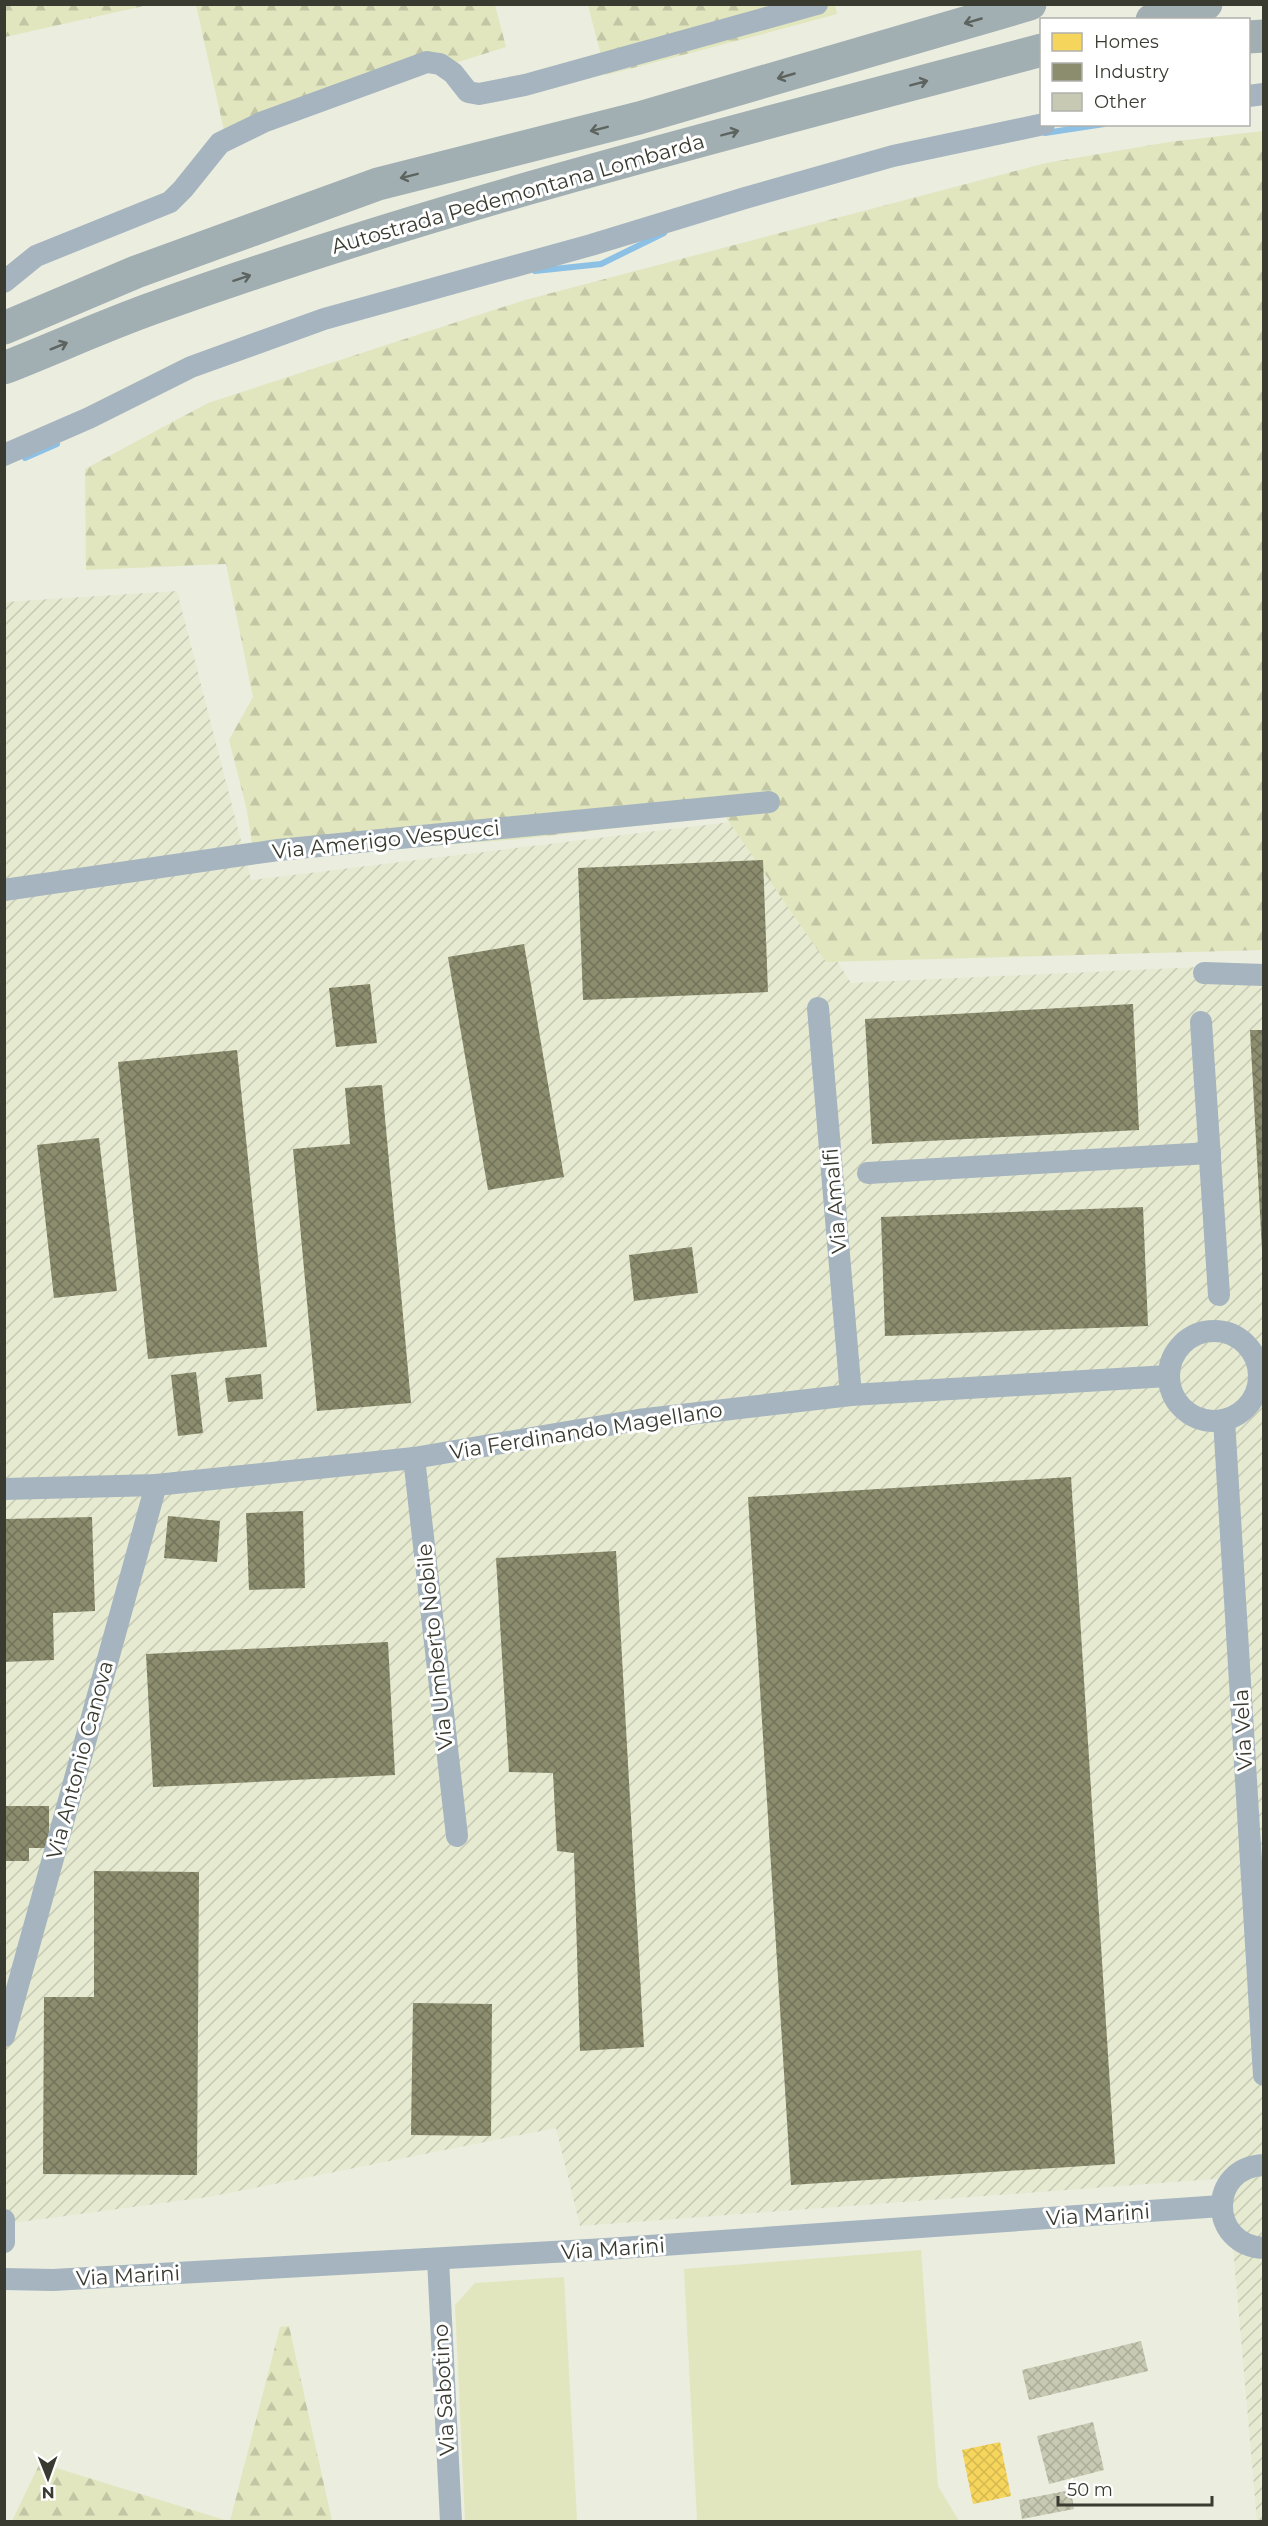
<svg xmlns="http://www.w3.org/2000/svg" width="1268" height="2526" viewBox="0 0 1268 2526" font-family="Montserrat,sans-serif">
  <defs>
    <pattern id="industrial-furrows" width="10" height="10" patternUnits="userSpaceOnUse" patternTransform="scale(1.5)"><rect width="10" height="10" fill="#e6ead1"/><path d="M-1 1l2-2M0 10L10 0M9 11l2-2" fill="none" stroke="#c6c9b4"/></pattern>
    <pattern id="forest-firs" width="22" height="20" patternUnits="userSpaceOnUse" patternTransform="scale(1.5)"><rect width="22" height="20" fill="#e1e6be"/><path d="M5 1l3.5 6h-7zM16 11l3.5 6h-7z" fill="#c2c6a4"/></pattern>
    <pattern id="homes-cross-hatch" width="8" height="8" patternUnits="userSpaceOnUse" patternTransform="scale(1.5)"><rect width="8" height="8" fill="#f6d55c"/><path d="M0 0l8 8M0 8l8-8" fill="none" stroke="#d4b850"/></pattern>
    <pattern id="industry-cross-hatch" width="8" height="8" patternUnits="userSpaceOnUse" patternTransform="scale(1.5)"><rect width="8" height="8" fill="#8c8c6e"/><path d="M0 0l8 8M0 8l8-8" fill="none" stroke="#73735b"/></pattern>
    <pattern id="building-cross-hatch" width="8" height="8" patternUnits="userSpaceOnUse" patternTransform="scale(1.5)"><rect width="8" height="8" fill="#c7c9b2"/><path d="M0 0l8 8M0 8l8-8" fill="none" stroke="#acad99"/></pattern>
  </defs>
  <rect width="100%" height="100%" fill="#ebeddf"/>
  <path fill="url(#industrial-furrows)" d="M177 591 251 880 747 820 851 983 1263 964V2521H1257L1227 2178 580 2226 556 2128 208 2197 5 2224V602Z"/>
  <g fill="#e1e6be">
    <path d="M751 5H835L837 14 759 35Z"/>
    <path d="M921 2250 938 2486 959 2521H697L684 2269Z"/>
    <path d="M564 2277 577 2521H465L455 2305 475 2283Z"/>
  </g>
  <g fill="url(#forest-firs)">
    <path d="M5 4H148V5L5 37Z"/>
    <path d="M196 5H495L506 47 225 135Z"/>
    <path d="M588 5H751L759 35 606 75Z"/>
    <path d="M1263 131V950L826 962 725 816 519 839 255 860 246 806 229 740 253 697 226 564 86 570 85 469 208 403 525 300 1046 163 1169 142Z"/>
    <path d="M289 2326 332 2521H230L280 2327Z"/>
    <path d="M40 2463 228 2521H229H12Z"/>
  </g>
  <path fill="url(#homes-cross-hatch)" d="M1000 2442 1011 2496 973 2504 962 2450Z"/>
  <g fill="url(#industry-cross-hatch)">
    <path d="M763 860 768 992 583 1000 578 868Z"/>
    <path d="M524 944 564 1177 488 1190 448 957Z"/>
    <path d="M370 984 377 1043 336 1047 329 988Z"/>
    <path d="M1133 1004 1139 1130 872 1144 865 1019Z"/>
    <path d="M1250 1030H1264V1250H1262Z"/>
    <path d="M237 1050 267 1347 148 1359 118 1062Z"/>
    <path d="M382 1085 411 1403 317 1411 293 1149 350 1144 345 1088Z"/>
    <path d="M99 1138 117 1291 54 1298 37 1145Z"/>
    <path d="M1143 1207 1148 1326 885 1336 881 1217Z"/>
    <path d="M692 1247 698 1293 634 1301 629 1255Z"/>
    <path d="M196 1372 203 1433 178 1436 171 1375Z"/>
    <path d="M261 1374 263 1399 228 1402 225 1378Z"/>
    <path d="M1071 1477 1115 2164 791 2185 748 1497Z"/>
    <path d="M303 1511 305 1588 249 1590 246 1513Z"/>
    <path d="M168 1516 220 1521 217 1562 164 1558Z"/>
    <path d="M92 1517 95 1611 53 1613 54 1660 4 1662V1519Z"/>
    <path d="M616 1551 644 2047 580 2051 574 1853 557 1851 553 1773 509 1772 496 1558Z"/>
    <path d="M388 1642 395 1775 153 1787 146 1654Z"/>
    <path d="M4 1806H49V1848H29V1861H4Z"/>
    <path d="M94 1871 199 1872 197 2175 43 2174 44 1997H94Z"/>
    <path d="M413 2003 492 2004 491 2136 411 2135Z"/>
  </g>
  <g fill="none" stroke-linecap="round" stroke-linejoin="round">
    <g stroke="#8cc0e4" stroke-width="6">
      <path d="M1045 133 1104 124"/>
      <path d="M535 271 601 264 664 233"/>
      <path d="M25 458 57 444"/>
    </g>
  </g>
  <g fill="url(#building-cross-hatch)">
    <path d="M1141 2341 1148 2371 1029 2400 1022 2370Z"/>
    <path d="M1093 2422 1104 2470 1049 2484 1037 2436Z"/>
    <path d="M1071 2490 1074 2509 1022 2519 1019 2500Z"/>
  </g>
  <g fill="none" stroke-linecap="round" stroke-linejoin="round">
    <g stroke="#a5b4be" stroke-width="22">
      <path d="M1248 96 1264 94"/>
      <path d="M4 282 36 256 170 202 183 189 220 143 263 122 427 62 440 64 453 73 468 92 479 94 525 85 817 4"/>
      <path d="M4 455 89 418 191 367 324 319 591 245 745 198 893 156 1044 124"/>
      <path d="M4 890 278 850 769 802"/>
      <path d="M1204 973 1264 975"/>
      <path d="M818 1008 851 1395"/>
      <path d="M1201 1022 1219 1295"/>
      <path d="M868 1173 1210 1153"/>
      <circle cx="1214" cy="1376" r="45"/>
      <path d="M1224 1420 1264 2075"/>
      <path d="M414 1458 457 1836"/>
      <path d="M4 1489 156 1485 414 1458 638 1420 851 1395 1168 1376"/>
      <path d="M4 2036 156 1485"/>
      <path d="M1264 2165C1208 2167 1208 2245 1264 2248"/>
      <path d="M4 2220V2242"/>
      <path d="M438 2259 451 2522"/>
      <path d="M4 2279 53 2280 606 2249 1221 2206"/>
    </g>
    <g stroke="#a1aeb2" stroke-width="33">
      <path d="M1152 20 1206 4"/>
      <path d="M1248 37 1264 36"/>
      <path d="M4 328 136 272 378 184 639 118 1030 4"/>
      <path d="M4 368C55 348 105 325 156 307 446 203 745 129 1042 50"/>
    </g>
  </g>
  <defs><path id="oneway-shaft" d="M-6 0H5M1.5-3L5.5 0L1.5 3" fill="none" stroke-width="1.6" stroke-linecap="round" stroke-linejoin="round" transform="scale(1.5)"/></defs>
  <g stroke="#5d635e">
    <use href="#oneway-shaft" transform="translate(973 21) rotate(164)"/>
    <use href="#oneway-shaft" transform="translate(786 76) rotate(164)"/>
    <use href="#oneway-shaft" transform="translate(919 83) rotate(-15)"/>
    <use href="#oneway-shaft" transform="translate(599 129) rotate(166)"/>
    <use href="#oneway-shaft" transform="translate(730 133) rotate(-15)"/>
    <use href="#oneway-shaft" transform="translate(409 176) rotate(166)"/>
    <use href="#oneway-shaft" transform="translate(242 278) rotate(-18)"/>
    <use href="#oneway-shaft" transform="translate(59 346) rotate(-22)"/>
  </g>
  <g text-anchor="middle" stroke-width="6" stroke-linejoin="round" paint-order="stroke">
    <g font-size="21" fill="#393a30" stroke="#fff">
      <text transform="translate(518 194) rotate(-16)" y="7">Autostrada Pedemontana Lombarda</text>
      <text transform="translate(386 840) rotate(-6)" y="7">Via Amerigo Vespucci</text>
      <text transform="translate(835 1201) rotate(-95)" y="7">Via Amalfi</text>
      <text transform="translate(586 1431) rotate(-9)" y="7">Via Ferdinando Magellano</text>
      <text transform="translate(435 1647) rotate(-96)" y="7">Via Umberto Nobile</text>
      <text transform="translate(1243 1730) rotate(-93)" y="7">Via Vela</text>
      <text transform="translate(80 1760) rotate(-75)" y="7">Via Antonio Canova</text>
      <text transform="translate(1098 2215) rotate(-4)" y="7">Via Marini</text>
      <text transform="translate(613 2249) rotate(-4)" y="7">Via Marini</text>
      <text transform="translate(128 2276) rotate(-3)" y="7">Via Marini</text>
      <text transform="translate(444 2390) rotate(-93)" y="7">Via Sabotino</text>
    </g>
  </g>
  <rect width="1268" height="2526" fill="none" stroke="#393a30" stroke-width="12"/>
  <rect x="1040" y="18" width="210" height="108" fill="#ffffff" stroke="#b0b0ac" stroke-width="1.5"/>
  <rect x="1052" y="33" width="30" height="18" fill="#f6d55c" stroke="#b0b0ac" stroke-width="1.5"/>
  <text x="1094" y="48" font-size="18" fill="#393a30">Homes</text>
  <rect x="1052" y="63" width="30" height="18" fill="#8c8c6e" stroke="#b0b0ac" stroke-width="1.5"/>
  <text x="1094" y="78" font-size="18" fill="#393a30">Industry</text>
  <rect x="1052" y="93" width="30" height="18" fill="#c7c9b2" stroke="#b0b0ac" stroke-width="1.5"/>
  <text x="1094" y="108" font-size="18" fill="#393a30">Other</text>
  <g transform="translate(48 2478) rotate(179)" stroke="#ffffff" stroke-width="4.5" paint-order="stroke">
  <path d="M0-4.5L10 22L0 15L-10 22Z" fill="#393a30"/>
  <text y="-9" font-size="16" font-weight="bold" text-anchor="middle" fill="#393a30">N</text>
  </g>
  <path d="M1058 2496v9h154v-9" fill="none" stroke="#393a30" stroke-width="3"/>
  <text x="1067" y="2496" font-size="18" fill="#393a30" stroke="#ffffff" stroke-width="4.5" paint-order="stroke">50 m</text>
</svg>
